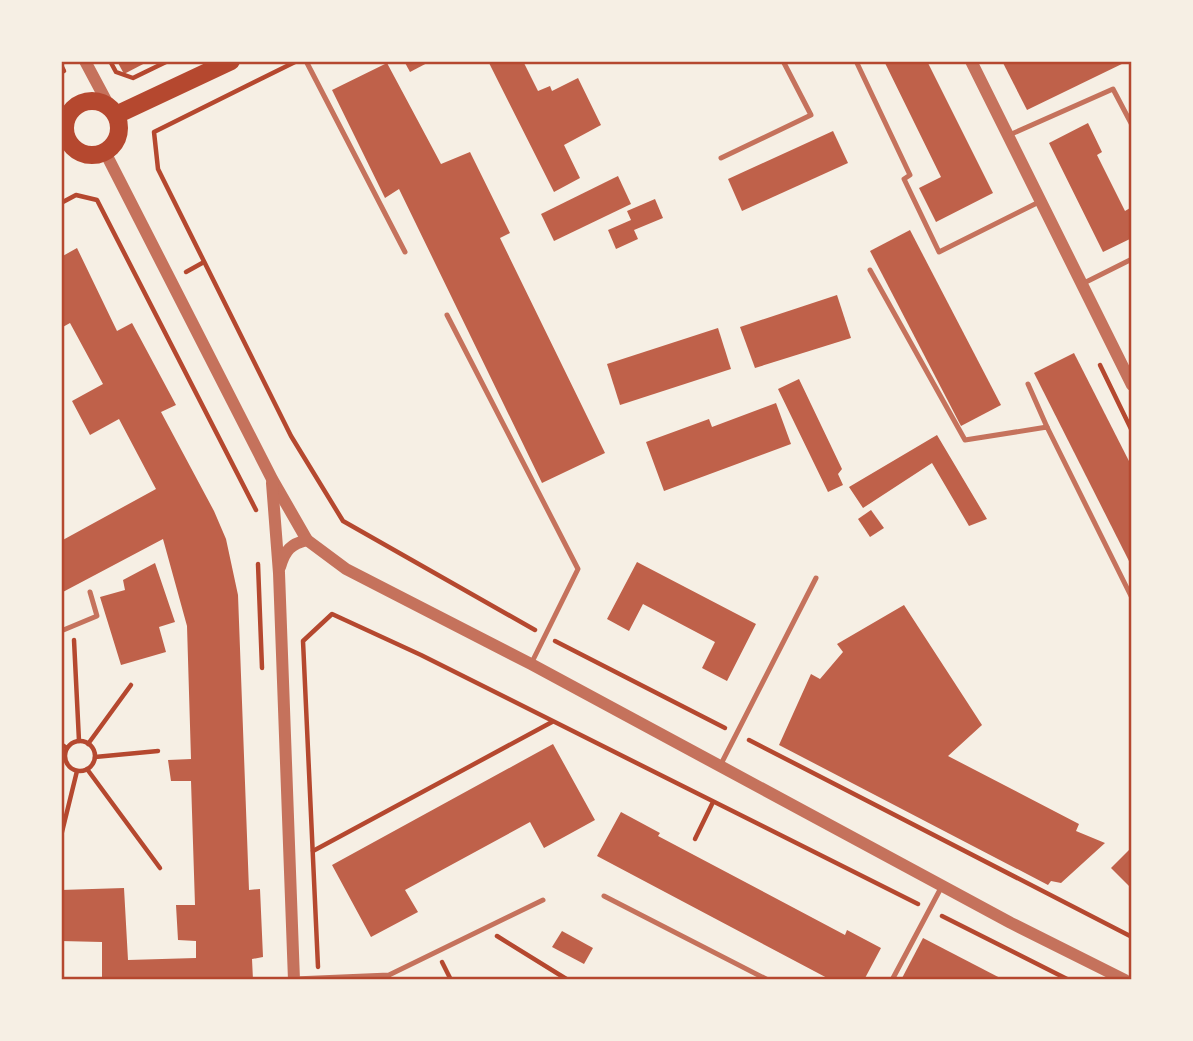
<svg xmlns="http://www.w3.org/2000/svg" width="1193" height="1041" viewBox="0 0 1193 1041" font-family="'Fira Sans Condensed',sans-serif">
  <rect width="100%" height="100%" fill="#f6efe4"/>
  <g fill="#bf614a">
    <path d="M117 61H149L124 74Z"/>
    <path d="M404 61H431L410 72Z"/>
    <path d="M488 61H523L538 91 550 86 552 91 578 78 601 125 564 145 580 178 554 192Z"/>
    <path d="M884 61H927L993 193 936 222 919 188 941 177Z"/>
    <path d="M1002 61H1128L1027 110Z"/>
    <path d="M387 63 441 164 470 152 510 233 500 238 605 453 542 483 399 189 385 198 332 90Z"/>
    <path d="M1088 123 1102 152 1097 155 1125 211 1130 208 1132 213V238L1103 252 1049 143Z"/>
    <path d="M833 131 848 163 742 211 728 179Z"/>
    <path d="M618 176 631 204 554 241 541 214Z"/>
    <path d="M655 199 663 218 634 230 638 239 616 249 608 230 631 220 627 211Z"/>
    <path d="M910 230 1001 405 961 426 870 251Z"/>
    <path d="M77 248 117 331 132 323 176 405 161 412 214 511 226 539 238 595 249 890 260 889 263 957 252 959 253 980H102V942L61 941V890L124 888 128 960 196 958V941L178 940 176 905H195L191 781H171L168 760 191 759 187 626 163 539 61 593V541L156 489 119 419 90 435 72 401 103 384 70 323 61 328V257Z"/>
    <path d="M837 295 851 338 755 368 740 327Z"/>
    <path d="M718 328 731 369 620 405 607 364Z"/>
    <path d="M1074 353 1132 467V567L1034 373Z"/>
    <path d="M799 379 842 469 838 474 843 485 828 492 778 389Z"/>
    <path d="M776 403 791 444 664 491 646 442 709 419 712 427Z"/>
    <path d="M937 435 987 519 969 526 932 463 863 508 849 487Z"/>
    <path d="M871 510 884 528 870 537 858 519Z"/>
    <path d="M637 562 756 624 727 681 702 668 715 642 643 604 629 631 607 619Z"/>
    <path d="M155 563 175 622 159 627 166 652 121 665 100 597 125 590 123 580Z"/>
    <path d="M904 605 982 725 948 756 1079 824 1076 831 1105 843 1061 883 1051 881 1048 885 779 745 811 674 820 679 843 652 837 644Z"/>
    <path d="M553 744 595 820 544 848 530 822 405 890 418 912 371 937 332 865Z"/>
    <path d="M621 812 660 833 658 836 845 935 847 930 881 948 864 980H831L597 856Z"/>
    <path d="M1132 847V889L1111 868Z"/>
    <path d="M562 931 593 948 584 964 552 947Z"/>
    <path d="M923 938 1004 980H901Z"/>
  </g>
  <g fill="none" stroke-linecap="round" stroke-linejoin="round">
    <g stroke="#b5482f" stroke-width="4.5">
      <path d="M110 61 116 72 133 78 168 61"/>
      <path d="M295 62 154 132 158 169 291 436 343 521 535 630"/>
      <path d="M61 65 64 71"/>
      <path d="M61 203 76 195 97 200 256 510"/>
      <path d="M186 272 204 262"/>
      <path d="M1100 365 1132 431"/>
      <path d="M258 564 262 668"/>
      <path d="M74 640 79 741"/>
      <path d="M555 641 725 728"/>
      <path d="M749 740 1132 937"/>
      <circle cx="80" cy="756" r="15"/>
      <path d="M61 744 67 748"/>
      <path d="M88 744 131 685"/>
      <path d="M95 757 158 751"/>
      <path d="M87 769 160 868"/>
      <path d="M61 836 77 771"/>
      <path d="M695 839 713 802"/>
      <path d="M313 851 552 722"/>
      <path d="M942 916 1069 980"/>
      <path d="M497 936 568 980"/>
      <path d="M442 962 451 980"/>
      <path d="M318 967 303 641 332 614 421 655 918 904"/>
    </g>
    <g stroke="#c5725c" stroke-width="5">
      <path d="M306 61 405 252"/>
      <path d="M856 61 910 175 904 179 939 252 1039 202"/>
      <path d="M1007 136 1113 89 1132 125"/>
      <path d="M721 158 811 115 783 61"/>
      <path d="M870 270 965 440 1047 427 1132 598"/>
      <path d="M1084 283 1132 259"/>
      <path d="M447 315 578 569 531 664"/>
      <path d="M1028 384 1047 427"/>
      <path d="M61 631 97 616 90 592"/>
      <path d="M720 766 816 578"/>
      <path d="M604 896 768 980"/>
      <path d="M294 979 389 975 543 900"/>
      <path d="M892 980 942 886"/>
    </g>
    <g stroke="#c5725c" stroke-width="12">
      <path d="M85 61 109 106"/>
      <path d="M971 61 1132 385"/>
      <path d="M61 119 65 130"/>
      <path d="M105 152 272 479 307 540 346 569 531 664 1011 923 1125 980"/>
      <path d="M272 483 279 573 294 980"/>
      <path d="M280 567C285 550 291 544 307 540"/>
    </g>
    <g stroke="#b5482f" stroke-width="18">
      <circle cx="92" cy="128" r="27"/>
      <path d="M116 115 231 61"/>
    </g>
  </g>
  <rect width="1193" height="1041" fill="none" stroke="#f6efe4" stroke-width="126"/>
  <rect x="63" y="63" width="1067" height="915" fill="none" stroke="#b5482f" stroke-width="2.5"/>
</svg>
